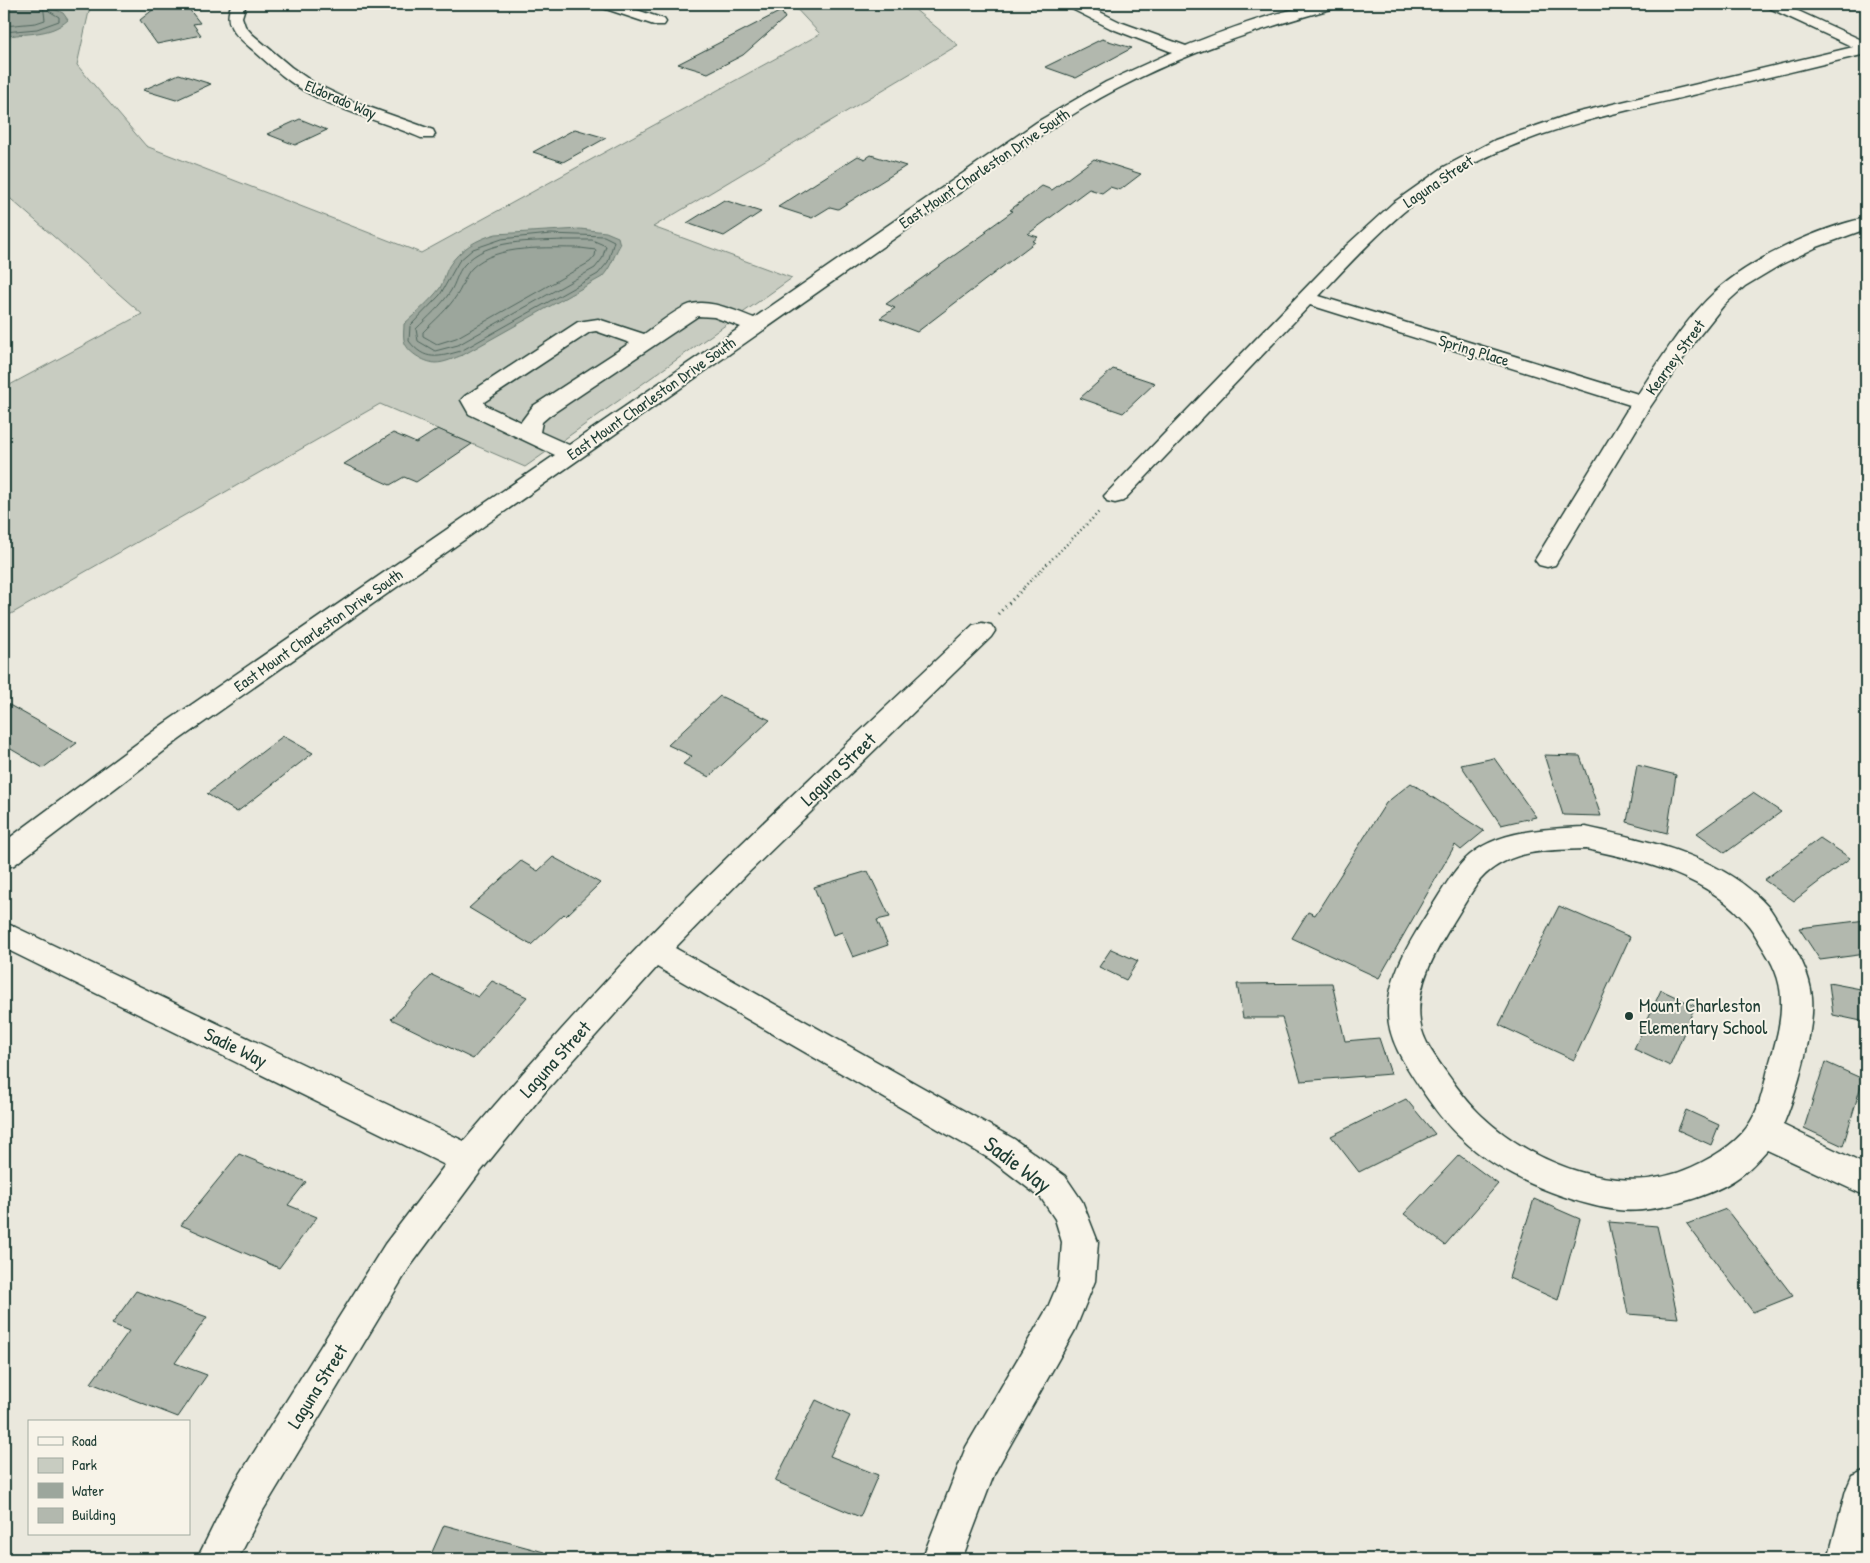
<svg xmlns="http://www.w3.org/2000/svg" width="1870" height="1563" viewBox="0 0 1870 1563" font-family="'Patrick Hand',sans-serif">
  <rect width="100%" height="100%" fill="#eae8dd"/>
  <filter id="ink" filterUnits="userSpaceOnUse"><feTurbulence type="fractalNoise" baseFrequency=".02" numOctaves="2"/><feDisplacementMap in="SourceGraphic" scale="10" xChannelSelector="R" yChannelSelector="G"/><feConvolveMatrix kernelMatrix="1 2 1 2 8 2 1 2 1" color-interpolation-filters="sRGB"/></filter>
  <g filter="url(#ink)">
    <path fill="#c8ccc1" stroke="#74847a" d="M4 4H96L90 7 77 65 146 146 421 253 820 34 792 4H908L958 45 653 227 792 278 525 467 380 404 4 618V388L142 314 4 193Z"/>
    <g fill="#9ca69c" stroke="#6a7c72">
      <path d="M4 4H53L55 6 54 9 63 13 68 20C49 37 26 32 4 37Z"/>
      <path d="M580 229 606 232 618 237 620 245C613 257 612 266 602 277L463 355C454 358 445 363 435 363 424 362 406 352 404 340 403 335 404 329 404 324 416 313 430 301 440 288 444 281 445 273 449 266 460 249 477 239 496 234Z"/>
    </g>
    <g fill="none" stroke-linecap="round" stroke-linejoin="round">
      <g stroke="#51675e" stroke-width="1">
        <path d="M4 26 36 23 45 20 43 4"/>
        <path d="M4 32 37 29 59 21V17L49 11 50 4"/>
        <path d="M551 234 604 236 614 241 608 262 598 274 461 351C439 357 425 362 409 341L410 326 440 295 459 261 473 249 502 239Z"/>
        <path d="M563 240H592L606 246 602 259 595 268 458 345 435 351 418 341 416 329C428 317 441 306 450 292 456 283 457 273 464 265 488 238 531 242 563 240Z"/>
        <path d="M580 248 596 250 595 256 590 262 456 338 437 344 423 336V332C435 320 448 309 457 295 463 286 465 275 472 268 496 244 549 248 580 248Z"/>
      </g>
    </g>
    <g fill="#b2b8ae" stroke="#1f3d34">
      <path d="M160 4H185L200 23 193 24 201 35 157 44 140 20Z"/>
      <path d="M781 11 785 18 743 55 708 73 678 64Z"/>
      <path d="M1102 39 1132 48 1076 78 1045 67Z"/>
      <path d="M179 74 211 84 176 100 143 90Z"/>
      <path d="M300 119 327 130 295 145 267 134Z"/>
      <path d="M575 129 606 138 563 162 533 152Z"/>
      <path d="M871 155 906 166 838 209 830 207 812 218 778 207 858 156 865 159Z"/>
      <path d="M1094 159 1141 174 1120 190 1110 187 1102 193 1089 189 1028 234 1038 237 1033 241 1035 242 917 332 880 318 895 308 886 304 987 232 985 231 1013 211 1010 210 1042 186 1052 190Z"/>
      <path d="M724 200 761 212 724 236 687 223Z"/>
      <path d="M1113 369 1155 383 1123 413 1080 398Z"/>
      <path d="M438 429 472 444 416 482 404 477 390 485 344 464 393 433 416 443Z"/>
      <path d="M720 696 770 720 709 777 683 764 692 756 668 745Z"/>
      <path d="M4 702 77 743 43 768 4 745Z"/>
      <path d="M283 736 313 753 237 812 207 794Z"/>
      <path d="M1544 755 1580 756 1601 816 1563 815Z"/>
      <path d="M1494 758 1536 817 1501 825 1461 765Z"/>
      <path d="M1637 765 1676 775 1667 833 1627 822Z"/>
      <path d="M1411 783 1484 831 1461 850 1455 845 1379 978 1292 938 1308 912 1315 915 1386 803Z"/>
      <path d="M1753 793 1781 812 1725 853 1697 833Z"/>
      <path d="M1820 838 1850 858 1794 901 1764 880Z"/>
      <path d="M553 857 600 883 566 916 564 914 531 945 469 908 521 861 538 871Z"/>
      <path d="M868 871 890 917 877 920 888 945 853 957 842 932 833 935 814 887Z"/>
      <path d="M1559 906 1630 937 1574 1060 1499 1025Z"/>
      <path d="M1866 920V954L1820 960 1799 928Z"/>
      <path d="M1111 949 1138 961 1126 980 1099 967Z"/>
      <path d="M432 975 478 997 492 981 527 997 473 1059 391 1019Z"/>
      <path d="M1332 983 1345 1041 1379 1038 1391 1074 1301 1081 1282 1018H1243L1237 984Z"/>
      <path d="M1829 983 1866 990V1022L1833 1015Z"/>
      <path d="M1661 990 1695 1006 1670 1066 1634 1049Z"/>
      <path d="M1825 1062 1863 1079 1843 1146 1804 1128Z"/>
      <path d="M1406 1099 1435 1134 1359 1172 1331 1136Z"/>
      <path d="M1686 1110 1719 1125 1711 1145 1678 1130Z"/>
      <path d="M239 1154 306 1182 288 1205 317 1217 279 1268 181 1225Z"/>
      <path d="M1459 1155 1498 1184 1445 1245 1404 1214Z"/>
      <path d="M1534 1199 1580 1219 1558 1300 1509 1278Z"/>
      <path d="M1726 1209 1793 1296 1753 1312 1687 1224Z"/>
      <path d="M1609 1222 1657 1226 1678 1318 1628 1314Z"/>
      <path d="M136 1291 207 1317 175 1363 207 1375 178 1417 91 1383 129 1331 112 1324Z"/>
      <path d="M816 1400 850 1416 830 1456 878 1475 860 1517 775 1481Z"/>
      <path d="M444 1525 544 1552 543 1559H429Z"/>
    </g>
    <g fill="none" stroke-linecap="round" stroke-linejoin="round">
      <g stroke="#1f3d34" stroke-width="3">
        <g id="minor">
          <path d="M232 4H246L242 17 245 26 252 34 291 67 314 83 349 100 433 130 435 134 433 138H421C385 122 345 113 310 94 289 83 271 66 253 50 238 37 221 25 232 4Z"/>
          <path d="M598 4H619L664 19 666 22 664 25H654L600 7Z"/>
          <path d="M1066 4H1084L1120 22 1186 46C1226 30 1299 1 1340 4L1338 7C1262 28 1187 52 1117 89 1094 101 1071 115 1049 130L180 739 14 865 4 868V842L162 725 555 455 469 414 461 400 465 396 578 322 598 319 644 334C657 325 671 313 686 306 706 297 735 311 754 318L1037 122 1106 82 1172 52 1110 28 1068 7ZM698 316 714 317 741 327 569 445 540 432 542 422 549 416ZM596 331 630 343 533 406 521 422 485 405 484 402 590 332Z"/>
          <path d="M1866 44V54C1809 67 1751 82 1693 95 1612 114 1530 130 1457 173 1404 205 1361 251 1319 296L1638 394C1661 359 1685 319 1716 291 1751 259 1820 227 1866 218V229L1817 247 1780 265 1745 286 1723 306 1696 340 1648 410 1555 565 1547 567 1539 565 1535 560 1630 405 1310 305 1123 501 1115 503 1107 501 1104 496 1347 245 1393 203 1444 167 1495 140 1571 114Z"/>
          <path d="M982 623 991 625 995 631 991 637 747 874 675 948 1014 1139 1065 1176 1082 1201 1098 1242 1095 1281 1075 1330 995 1472 962 1559H922L966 1447 1048 1307 1059 1281 1062 1242 1055 1219 1041 1198 990 1159 657 967 545 1092 481 1171 409 1268 262 1512 238 1559H197L234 1484 385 1244 445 1165 4 948V923L15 927 464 1141C522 1073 581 1006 643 942 749 832 863 730 973 625Z"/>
          <path d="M1586 827C1650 841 1726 857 1770 909 1775 916 1779 924 1784 931 1797 951 1810 973 1812 997 1815 1030 1796 1095 1783 1125L1866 1165V1196L1767 1150C1758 1160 1749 1170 1739 1177 1712 1197 1651 1214 1618 1210 1592 1207 1566 1198 1541 1188 1512 1176 1484 1160 1461 1138 1446 1125 1434 1108 1423 1092 1408 1069 1388 1042 1388 1013 1388 976 1410 941 1429 911 1439 896 1448 879 1460 865 1490 829 1544 829 1586 827ZM1586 849C1644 861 1711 877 1749 926 1754 932 1757 939 1761 945 1772 962 1781 979 1781 1000 1782 1024 1774 1047 1768 1069 1764 1086 1760 1106 1751 1121 1739 1142 1714 1157 1692 1167 1623 1199 1535 1166 1482 1116 1469 1104 1458 1089 1448 1075 1436 1058 1423 1042 1420 1022 1415 985 1436 951 1454 921 1463 907 1470 893 1480 880 1507 849 1549 850 1586 849Z"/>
          <path d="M1866 1470V1559H1828L1846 1490 1852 1476Z"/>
        </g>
      </g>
      <g stroke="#1f3d34" stroke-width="3">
        <path id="major" d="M1765 4H1783L1866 42V53L1767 7Z"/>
      </g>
      <path stroke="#1f3d34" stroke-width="2.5" stroke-dasharray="1 3" stroke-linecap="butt" d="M1024 587 1099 512"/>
      <path stroke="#1f3d34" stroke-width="3" stroke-dasharray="1 4" stroke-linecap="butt" d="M998 614 1026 586"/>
      <use href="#minor" fill="#f7f3e8" fill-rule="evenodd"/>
      <use href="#major" fill="#f7f3e8" fill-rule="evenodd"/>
    </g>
  </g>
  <circle fill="#1f3d34" stroke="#f7f3e8" stroke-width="2" cx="1629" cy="1016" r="5"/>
  <g text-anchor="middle" stroke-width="4" stroke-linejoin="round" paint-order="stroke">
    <g font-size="16" fill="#1f3d34" stroke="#f7f3e8">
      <text transform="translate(341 99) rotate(23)" y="6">Eldorado Way</text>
      <text transform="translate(984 168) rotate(-34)" y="6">East Mount Charleston Drive South</text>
      <text transform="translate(1438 181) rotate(-34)" y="6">Laguna Street</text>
      <text transform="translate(1474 350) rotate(17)" y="6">Spring Place</text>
      <text transform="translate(1675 357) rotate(-54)" y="6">Kearney Street</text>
      <text transform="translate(651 398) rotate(-35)" y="6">East Mount Charleston Drive South</text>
      <text transform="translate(318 630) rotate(-35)" y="6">East Mount Charleston Drive South</text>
    </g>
    <g font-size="19" fill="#1f3d34" stroke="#f7f3e8">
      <text transform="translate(838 769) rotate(-44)" y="7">Laguna Street</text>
      <text transform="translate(236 1047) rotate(26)" y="7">Sadie Way</text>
      <text transform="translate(555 1059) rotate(-48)" y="7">Laguna Street</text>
      <text transform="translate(317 1386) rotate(-58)" y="7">Laguna Street</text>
    </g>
    <g font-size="19" fill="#1f3d34" stroke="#f7f3e8" text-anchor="start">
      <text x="1639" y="1012">Mount Charleston<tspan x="1639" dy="22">Elementary School</tspan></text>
    </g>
    <g font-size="22" fill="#1f3d34" stroke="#f7f3e8">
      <text transform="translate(1018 1164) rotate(37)" y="8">Sadie Way</text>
    </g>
  </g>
  <rect width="1870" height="1563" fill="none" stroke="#f7f3e8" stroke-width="20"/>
  <rect x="10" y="10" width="1850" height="1543" fill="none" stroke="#1f3d34" stroke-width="2" filter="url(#ink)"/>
  <rect x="28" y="1420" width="162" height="115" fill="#f7f3e8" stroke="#a1aaa0"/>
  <rect x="38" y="1437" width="25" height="8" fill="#f7f3e8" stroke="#a1aaa0"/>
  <text x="72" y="1446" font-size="15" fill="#1f3d34">Road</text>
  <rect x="38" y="1458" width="25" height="15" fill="#c8ccc1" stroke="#a1aaa0"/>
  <text x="72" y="1470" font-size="15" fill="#1f3d34">Park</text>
  <rect x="38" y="1483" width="25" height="15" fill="#9ca69c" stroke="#a1aaa0"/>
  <text x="72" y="1496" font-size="15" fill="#1f3d34">Water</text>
  <rect x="38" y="1508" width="25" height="15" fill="#b2b8ae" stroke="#a1aaa0"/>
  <text x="72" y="1520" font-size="15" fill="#1f3d34">Building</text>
</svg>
